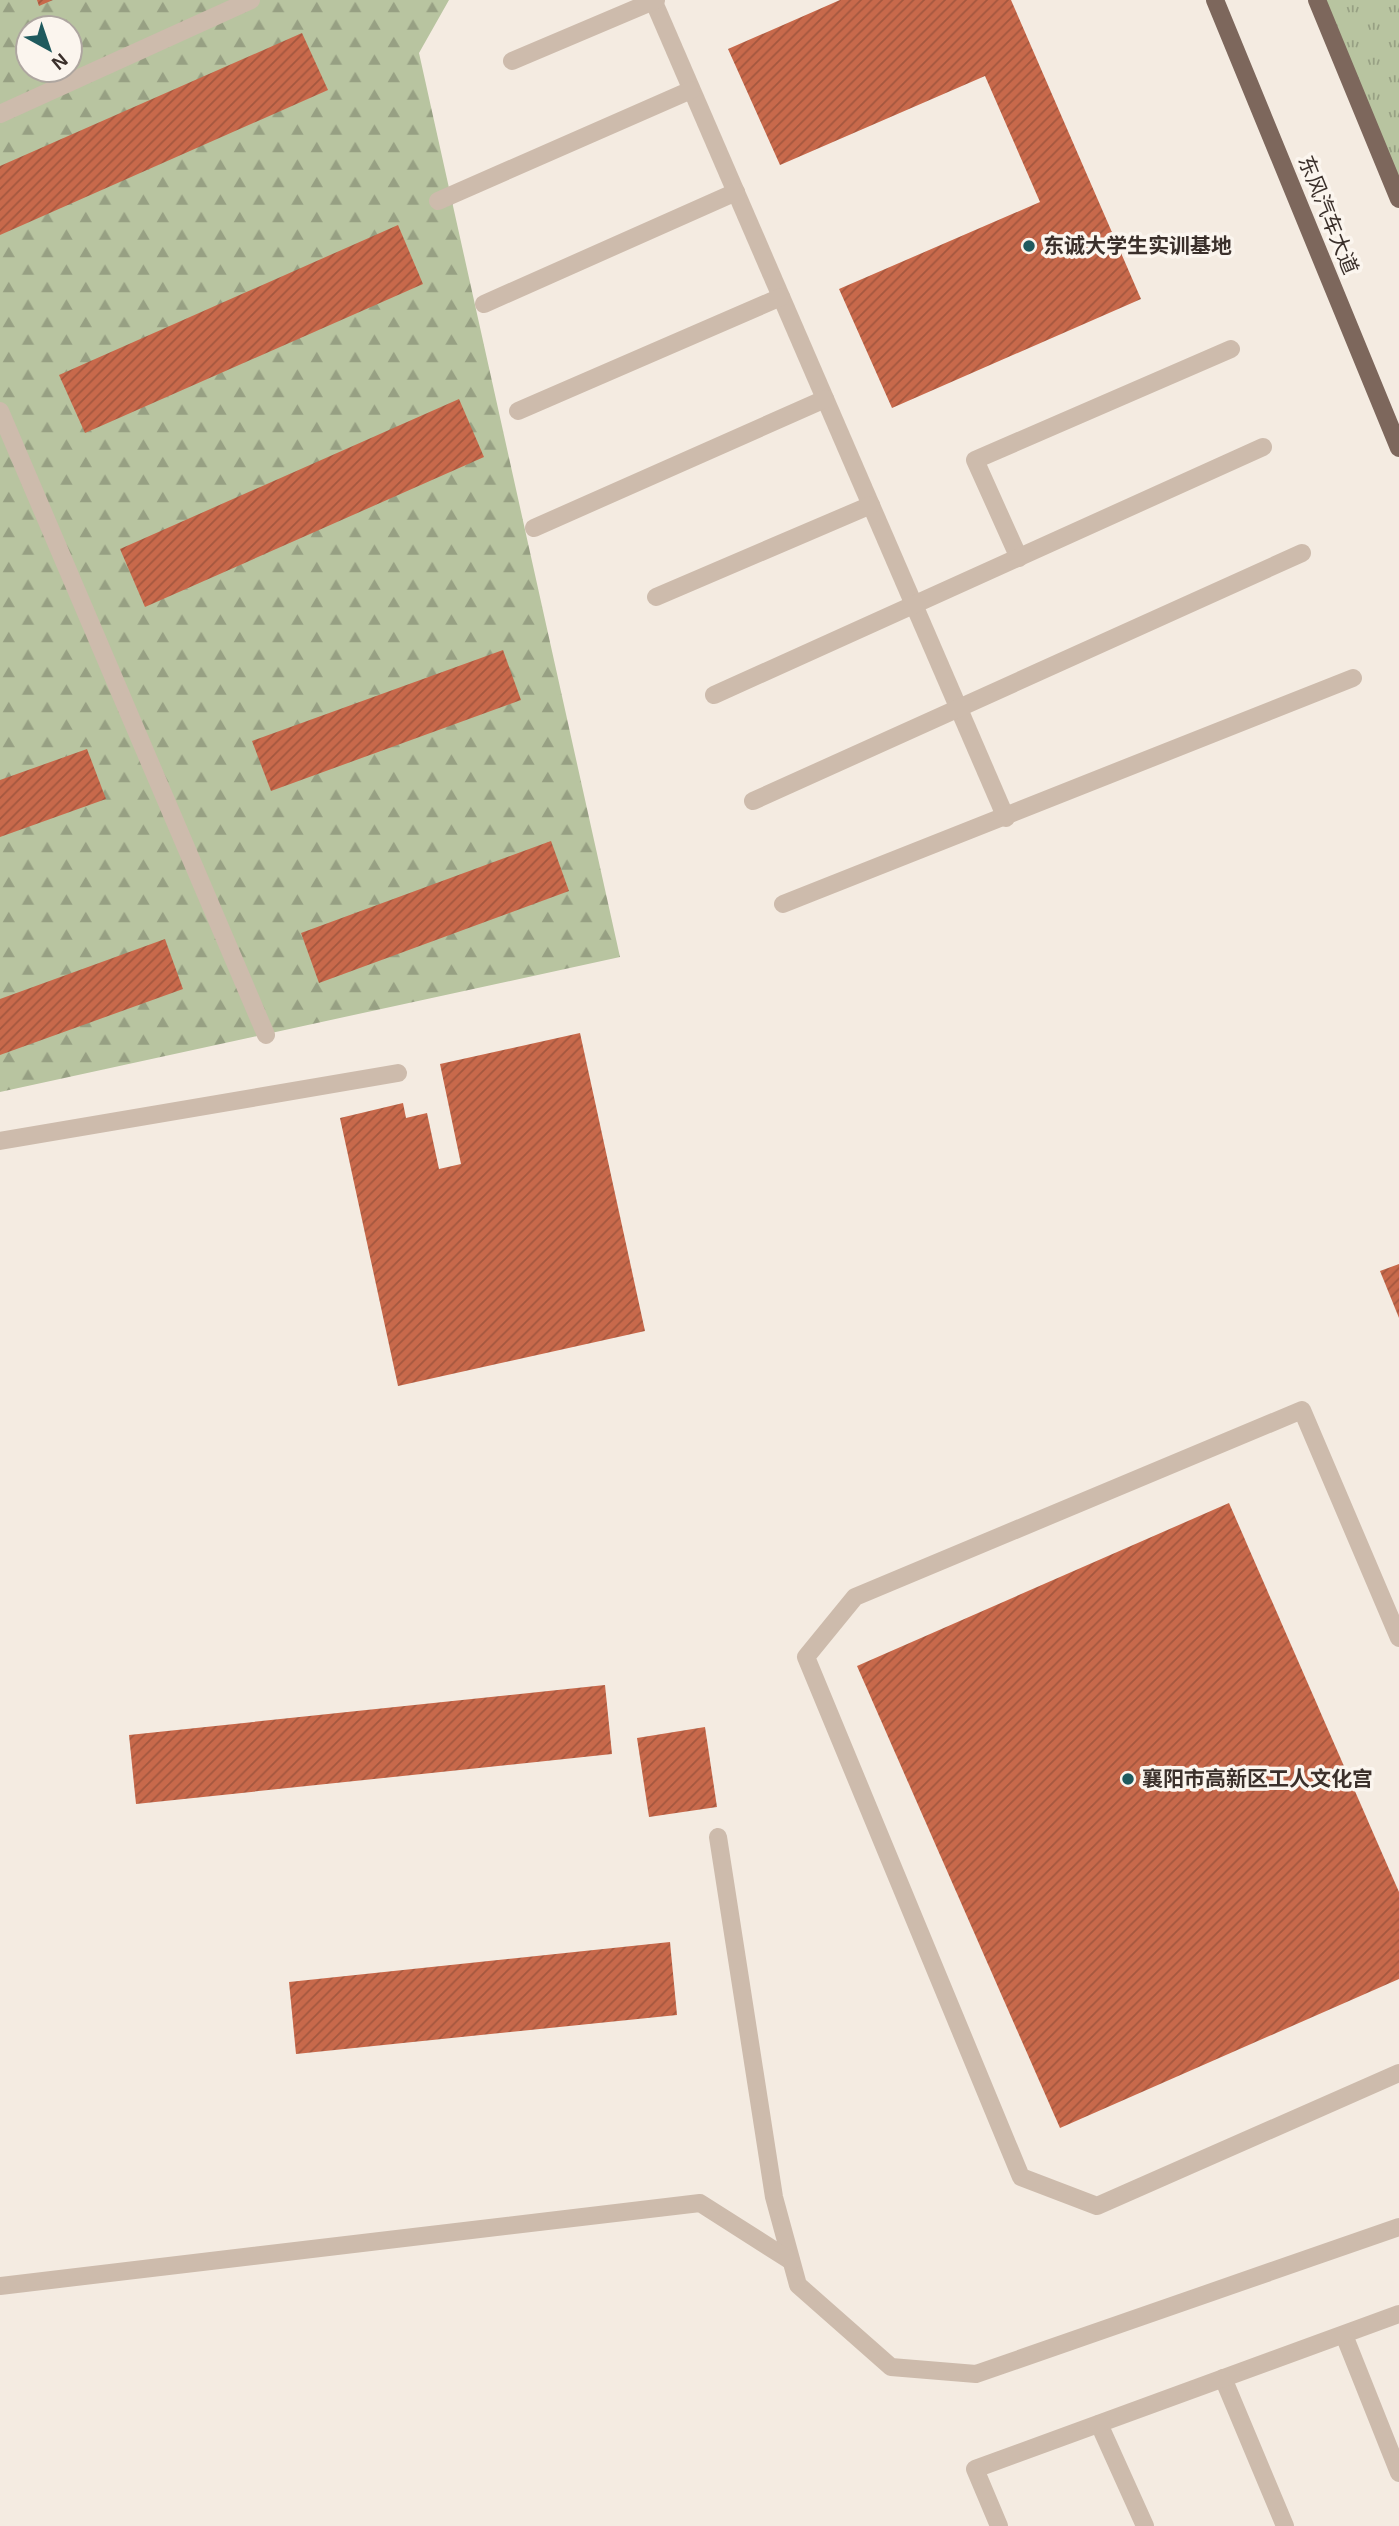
<svg xmlns="http://www.w3.org/2000/svg" width="1399" height="2526" viewBox="0 0 1399 2526" font-family="Helvetica,'Noto Sans SC',sans-serif">
  <defs>
    <pattern id="grass-tufts" width="24" height="20" patternUnits="userSpaceOnUse" patternTransform="scale(1.75)"><rect width="24" height="20" fill="#b8c4a0"/><path d="M3 7l-1-3M5 7V3M7 7l1-3M15 17l-1-3M17 17v-4M19 17l1-3" fill="none" stroke="#97a083"/></pattern>
    <pattern id="forest-firs" width="22" height="20" patternUnits="userSpaceOnUse" patternTransform="scale(1.75)"><rect width="22" height="20" fill="#b8c4a0"/><path d="M5 1l3.5 6h-7zM16 11l3.5 6h-7z" fill="#97a083"/></pattern>
    <pattern id="building-hatch" width="6" height="6" patternUnits="userSpaceOnUse" patternTransform="scale(1.75)"><rect width="6" height="6" fill="#c8694b"/><path d="M-1 1l2-2M0 6l6-6M5 7l2-2" fill="none" stroke="#a4573f"/></pattern>
  </defs>
  <rect width="100%" height="100%" fill="#f4ebe1"/>
  <path fill="url(#grass-tufts)" d="M1317 0H1399V199Z"/>
  <path fill="url(#forest-firs)" fill-rule="evenodd" d="M0 0H449L419 53 620 957 0 1092ZM28 28H70V70H28Z"/>
  <g fill="url(#building-hatch)">
    <path d="M37 0H53L39 6Z"/>
    <path d="M840 0H1011L1141 299 892 408 839 289 1040 202 985 76 780 165 728 49Z"/>
    <path d="M302 33 328 90 0 235V166Z"/>
    <path d="M398 225 423 284 85 433 59 375Z"/>
    <path d="M459 399 484 457 145 607 120 549Z"/>
    <path d="M503 650 521 700 271 791 252 741Z"/>
    <path d="M87 749 106 799 0 837V780Z"/>
    <path d="M551 841 569 891 319 983 301 933Z"/>
    <path d="M165 939 183 989 0 1055V999Z"/>
    <path d="M580 1033 645 1331 398 1386 340 1118 403 1103 406 1118 427 1113 439 1169 461 1164 440 1064Z"/>
    <path d="M1399 1264V1318L1380 1271Z"/>
    <path d="M1229 1503 1399 1892V1979L1060 2128 857 1666Z"/>
    <path d="M605 1685 612 1754 136 1804 129 1735Z"/>
    <path d="M705 1727 717 1807 649 1817 637 1738Z"/>
    <path d="M670 1942 677 2015 296 2054 289 1982Z"/>
  </g>
  <g fill="none" stroke-linecap="round" stroke-linejoin="round">
    <g stroke="#cdbbac" stroke-width="18">
      <path d="M653 0 1006 818"/>
      <path d="M512 61 656 0"/>
      <path d="M0 114 251 0"/>
      <path d="M438 201 691 90"/>
      <path d="M484 304 736 192"/>
      <path d="M0 411 266 1035"/>
      <path d="M518 411 781 297"/>
      <path d="M534 528 825 399"/>
      <path d="M1019 558 975 460 1231 349"/>
      <path d="M656 597 871 505"/>
      <path d="M714 695 1263 447"/>
      <path d="M753 801 1302 553"/>
      <path d="M783 904 1353 678"/>
      <path d="M0 1141 398 1073"/>
      <path d="M1399 1638 1302 1410 855 1597 806 1657 1021 2177 1097 2206 1399 2073"/>
      <path d="M718 1837 774 2197 798 2285 891 2367 976 2374 1399 2227"/>
      <path d="M0 2286 700 2203 791 2261"/>
      <path d="M1344 2335 1399 2473"/>
      <path d="M1223 2378 1285 2526"/>
      <path d="M1099 2424 1145 2526"/>
      <path d="M999 2526 975 2469 1399 2314"/>
    </g>
    <g stroke="#7d675c" stroke-width="18">
      <path d="M1215 0 1399 448"/>
      <path d="M1317 0 1399 199"/>
    </g>
  </g>
  <g fill="#1f5a5e" stroke="#fbf5ee" stroke-width="2.5">
    <circle cx="1029" cy="246" r="7"/>
    <circle cx="1128" cy="1779" r="7"/>
  </g>
  <g text-anchor="middle" stroke-width="7" stroke-linejoin="round" paint-order="stroke">
    <g font-size="21" fill="#3b302b" stroke="#fbf5ee">
      <text transform="translate(1328 215) rotate(68)" y="7">东风汽车大道</text>
    </g>
    <g font-size="21" font-weight="bold" fill="#3b302b" stroke="#fbf5ee" text-anchor="start">
      <text x="1043" y="253">东诚大学生实训基地</text>
      <text x="1142" y="1786">襄阳市高新区工人文化宫</text>
    </g>
  </g>
  <g transform="translate(49 49) rotate(140)"><circle r="33" fill="#fbf5ee" stroke="#aea6a0" stroke-width="2"/>
  <path d="M0-5L12 26L0 18L-12 26Z" fill="#1f5a5e"/>
  <text y="-10" font-size="19" font-weight="bold" text-anchor="middle" fill="#3b302b">N</text>
  </g>
</svg>
